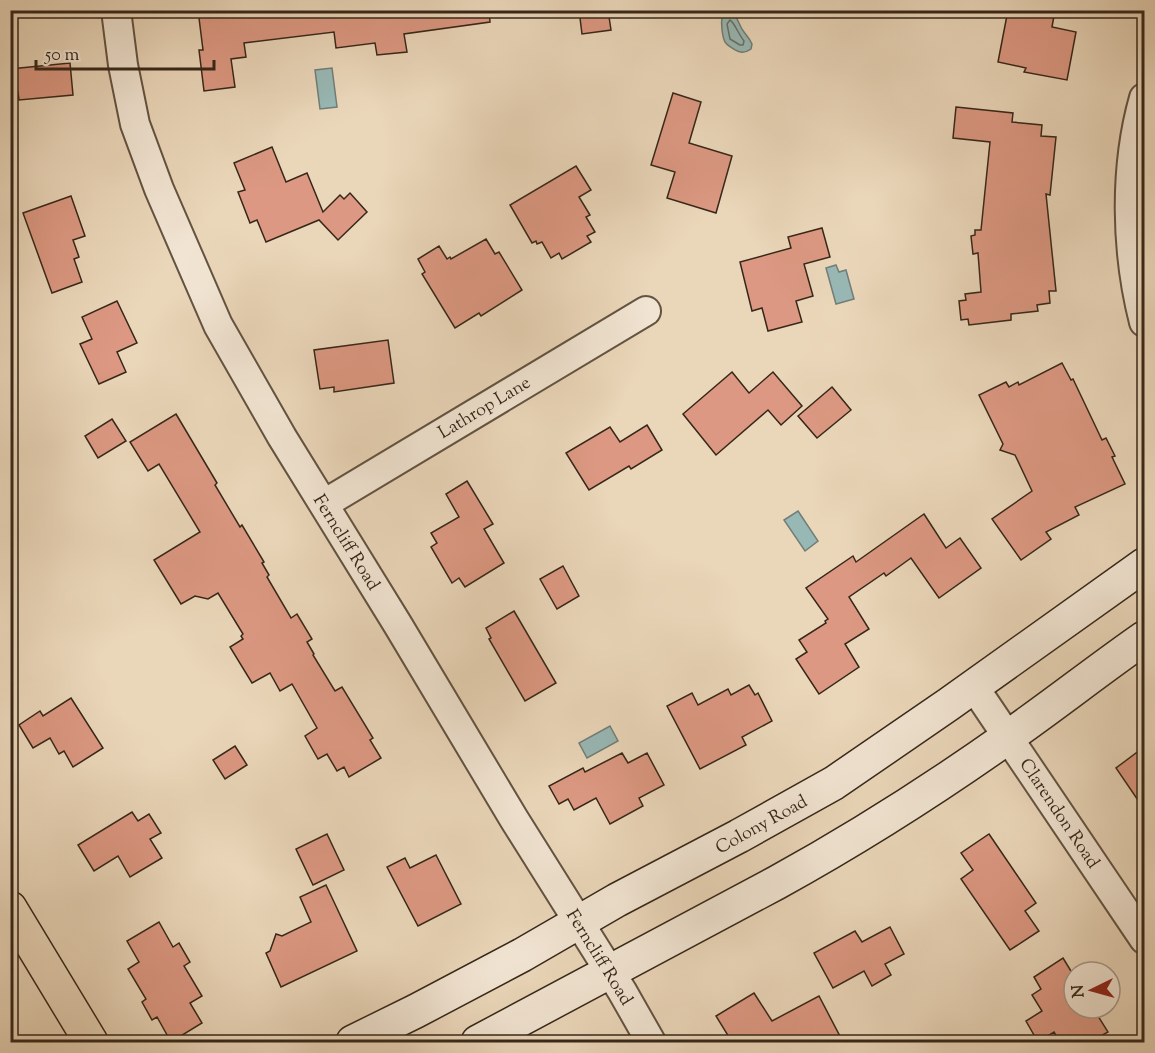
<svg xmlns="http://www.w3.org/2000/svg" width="1155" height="1053" viewBox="0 0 1155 1053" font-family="'Sorts Mill Goudy',serif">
  <rect width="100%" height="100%" fill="#ead6b9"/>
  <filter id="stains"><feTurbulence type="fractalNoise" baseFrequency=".00333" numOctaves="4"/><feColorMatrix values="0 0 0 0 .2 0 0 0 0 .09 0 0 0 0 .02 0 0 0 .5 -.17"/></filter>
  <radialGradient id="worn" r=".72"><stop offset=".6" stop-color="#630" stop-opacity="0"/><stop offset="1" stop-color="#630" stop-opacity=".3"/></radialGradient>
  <g fill="#98b8b5" stroke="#717e77" stroke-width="1.5">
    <path d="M728 14H734C739 20 739 26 744 32 747 36 750 39 752 44L751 49C748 51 745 53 741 52 737 52 727 45 725 42 722 36 721 23 722 17Z"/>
    <path d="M332 68 337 107 320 109 315 70Z"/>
    <path d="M836 265 839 272 846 270 854 299 836 304 826 268Z"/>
    <path d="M798 511 818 541 805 551 784 520Z"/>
    <path d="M610 726 618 741 587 758 579 743Z"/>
  </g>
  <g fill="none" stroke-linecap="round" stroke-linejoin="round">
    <path stroke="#677067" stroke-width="1.5" d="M730 20C734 22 739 35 744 41L743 45H740L730 39 727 24Z"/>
  </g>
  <g fill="#dc9882" stroke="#362719" stroke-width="1.5">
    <path d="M198 10H489L490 22 404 34 407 52 377 55 375 43 336 48 334 32 244 43 246 57 231 59 235 87 204 91 199 50H203Z"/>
    <path d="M579 10H608L611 30 582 34Z"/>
    <path d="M1008 10H1055L1052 27 1076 32 1067 80 1024 72 1026 68 998 62Z"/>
    <path d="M70 63 73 95 19 100 18 92 10 93V69Z"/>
    <path d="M673 93 701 102 689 143 732 156 716 213 667 198 675 172 651 165Z"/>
    <path d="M956 107 1013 113 1012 122 1042 125 1041 136 1056 137 1050 195 1046 194 1056 291H1049L1050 303 1037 305 1038 311 1011 314V320L969 325 968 319 961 320 959 301 966 300 965 294 981 292 978 253 973 254 971 236 975 235V230H981L990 142 953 138Z"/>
    <path d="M272 147 286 182 307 173 323 212 340 195 344 199 350 193 367 212 338 240 319 220 266 242 257 220 250 223 238 192 245 190 234 163Z"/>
    <path d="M576 166 591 190 579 197 590 215 586 217 595 232 587 236 591 242 562 259 559 253 551 258 542 242 537 244 536 241 532 243 510 205Z"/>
    <path d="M71 196 85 236 73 240 79 257 74 259 82 282 52 293 23 213Z"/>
    <path d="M822 228 830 257 804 264 813 296 796 301 802 322 768 331 762 308 752 311 740 262 791 248 788 237Z"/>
    <path d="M486 239 495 254 499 252 522 290 481 316 479 313 455 328 422 274 425 272 418 259 439 246 447 259 450 257 451 259Z"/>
    <path d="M117 301 137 343 117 352 126 372 99 384 80 344 92 339 82 317Z"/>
    <path d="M388 340 394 383 334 392V387L320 389 314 350Z"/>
    <path d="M1062 363 1071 380 1073 379 1102 440 1106 438 1115 456 1112 457 1125 484 1075 507 1079 515 1046 532 1051 539 1021 560 992 519 1032 491 1015 455 1000 450 1003 444 979 395 1006 382 1009 387 1018 382 1019 385Z"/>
    <path d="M732 372 749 393 773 372 802 406 781 425 768 410 716 455 683 414Z"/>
    <path d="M832 387 851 410 817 438 798 416Z"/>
    <path d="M176 414 217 483 215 485 240 527 242 525 264 562 262 563 269 575 267 577 291 618 297 614 312 639 307 642 314 654 313 655 335 691 342 687 373 738 370 740 381 758 349 777 344 767 337 771 327 754 318 759 305 736 317 728 292 684 280 691 270 673 252 683 230 647 243 639 241 636 243 634 218 593 208 599 195 596 181 604 154 560 200 532 159 464 148 471 130 442Z"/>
    <path d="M112 419 126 441 98 458 85 436Z"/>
    <path d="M647 425 662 450 631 469 629 466 589 490 566 453 610 427 620 442Z"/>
    <path d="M467 481 493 524 484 529 504 563 465 587 459 578 452 583 431 547 437 543 431 533 459 517 446 494Z"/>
    <path d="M924 514 946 548 960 538 981 568 939 598 911 558 886 576 884 573 849 597 869 629 845 644 859 667 819 694 796 659 807 652 799 640 826 623 825 621 828 619 806 588 853 556 856 562Z"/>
    <path d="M563 566 579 596 557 609 540 579Z"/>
    <path d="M514 611 556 683 525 701 489 639 491 638 486 628Z"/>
    <path d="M749 685 755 695 758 693 772 721 742 737 746 745 700 769 667 706 692 693 698 705 728 689 731 695Z"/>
    <path d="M71 698 103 748 73 767 64 751 59 754 50 738 33 748 19 725 40 711 43 716Z"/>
    <path d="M235 746 247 765 225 779 213 760Z"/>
    <path d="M1144 747V809L1116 768Z"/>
    <path d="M622 753 628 763 647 753 664 785 639 798 643 806 610 824 596 798 574 810 568 799 559 804 549 786 583 768 585 772Z"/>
    <path d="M132 812 138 821 149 814 161 833 150 839 162 858 130 877 118 856 94 871 78 845Z"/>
    <path d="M327 834 344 870 313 885 296 849Z"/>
    <path d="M989 834 1036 903 1025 911 1039 931 1010 950 961 879 973 870 961 853Z"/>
    <path d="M436 855 461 904 418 926 387 867 405 858 410 868Z"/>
    <path d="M326 885 357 951 281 987 266 953 270 951 276 934 282 936 311 922 300 897Z"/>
    <path d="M159 922 173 947 179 943 190 962 184 966 202 996 190 1003 202 1023 171 1042 157 1017 152 1020 142 1002 146 999 128 969 139 962 127 941Z"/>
    <path d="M890 927 904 954 885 964 891 975 872 986 864 971 833 988 814 953 855 931 862 942Z"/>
    <path d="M1063 958 1074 976V1008H1093L1108 1032 1090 1042H1060L1054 1032 1038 1042 1026 1021 1042 1011 1032 995 1041 989 1034 977Z"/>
    <path d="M754 993 772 1021 819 996 843 1042H732L716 1016Z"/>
  </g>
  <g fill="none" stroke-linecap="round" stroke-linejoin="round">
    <g stroke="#635341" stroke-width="32">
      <g id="street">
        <path d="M116 10 123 65 135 124 159 189 218 325 282 437 398 625 514 819 622 991 651 1042"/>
        <path d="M1144 98C1124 168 1126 252 1144 322"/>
        <path d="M324 504 646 311"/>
        <path d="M974 687 1144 939"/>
      </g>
    </g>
    <g stroke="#362719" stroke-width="36">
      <g id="secondary">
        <path d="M353 1042 416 1011 522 955 617 900 739 836 834 783 949 704 1144 565"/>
        <path d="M478 1042 776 883C856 839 933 790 1008 737 1054 705 1098 670 1144 638"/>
      </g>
    </g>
    <g stroke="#362719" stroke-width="36">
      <path id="primary" d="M10 908 91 1042"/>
    </g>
    <use href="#street" stroke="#f1e4d2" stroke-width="28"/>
    <use href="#secondary" stroke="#f1e4d2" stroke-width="33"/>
    <use href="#primary" stroke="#ead6b9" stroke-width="33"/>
  </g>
  <g text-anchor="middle" stroke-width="4.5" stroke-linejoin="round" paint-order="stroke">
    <g font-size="18" fill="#362719" stroke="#f1e4d2">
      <text transform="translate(484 407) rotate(-31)" y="6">Lathrop Lane</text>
      <text transform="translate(347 542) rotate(58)" y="6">Ferncliff Road</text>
      <text transform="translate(1060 813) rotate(56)" y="6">Clarendon Road</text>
      <text transform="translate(761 824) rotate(-29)" y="6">Colony Road</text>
      <text transform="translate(600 957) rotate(58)" y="6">Ferncliff Road</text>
    </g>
  </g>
  <rect width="1155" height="1053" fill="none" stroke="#ead6b9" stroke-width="36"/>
  <rect x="12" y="12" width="1131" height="1029" fill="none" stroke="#362719" stroke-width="3"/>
  <rect x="18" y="18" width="1119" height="1017" fill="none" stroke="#362719" stroke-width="1.5"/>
  <g transform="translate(1092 990) rotate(265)"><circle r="28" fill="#f1e4d2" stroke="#a69888" stroke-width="1.5"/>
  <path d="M0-4.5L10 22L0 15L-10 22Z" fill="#8f2418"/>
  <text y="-9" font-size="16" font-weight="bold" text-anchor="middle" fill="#362719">N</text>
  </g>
  <path d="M36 60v9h178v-9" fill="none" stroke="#362719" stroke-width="3"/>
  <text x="45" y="60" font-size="18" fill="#362719" stroke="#f1e4d2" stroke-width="4.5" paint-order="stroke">50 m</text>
  <rect width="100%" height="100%" filter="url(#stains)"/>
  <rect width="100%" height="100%" fill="url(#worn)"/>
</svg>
